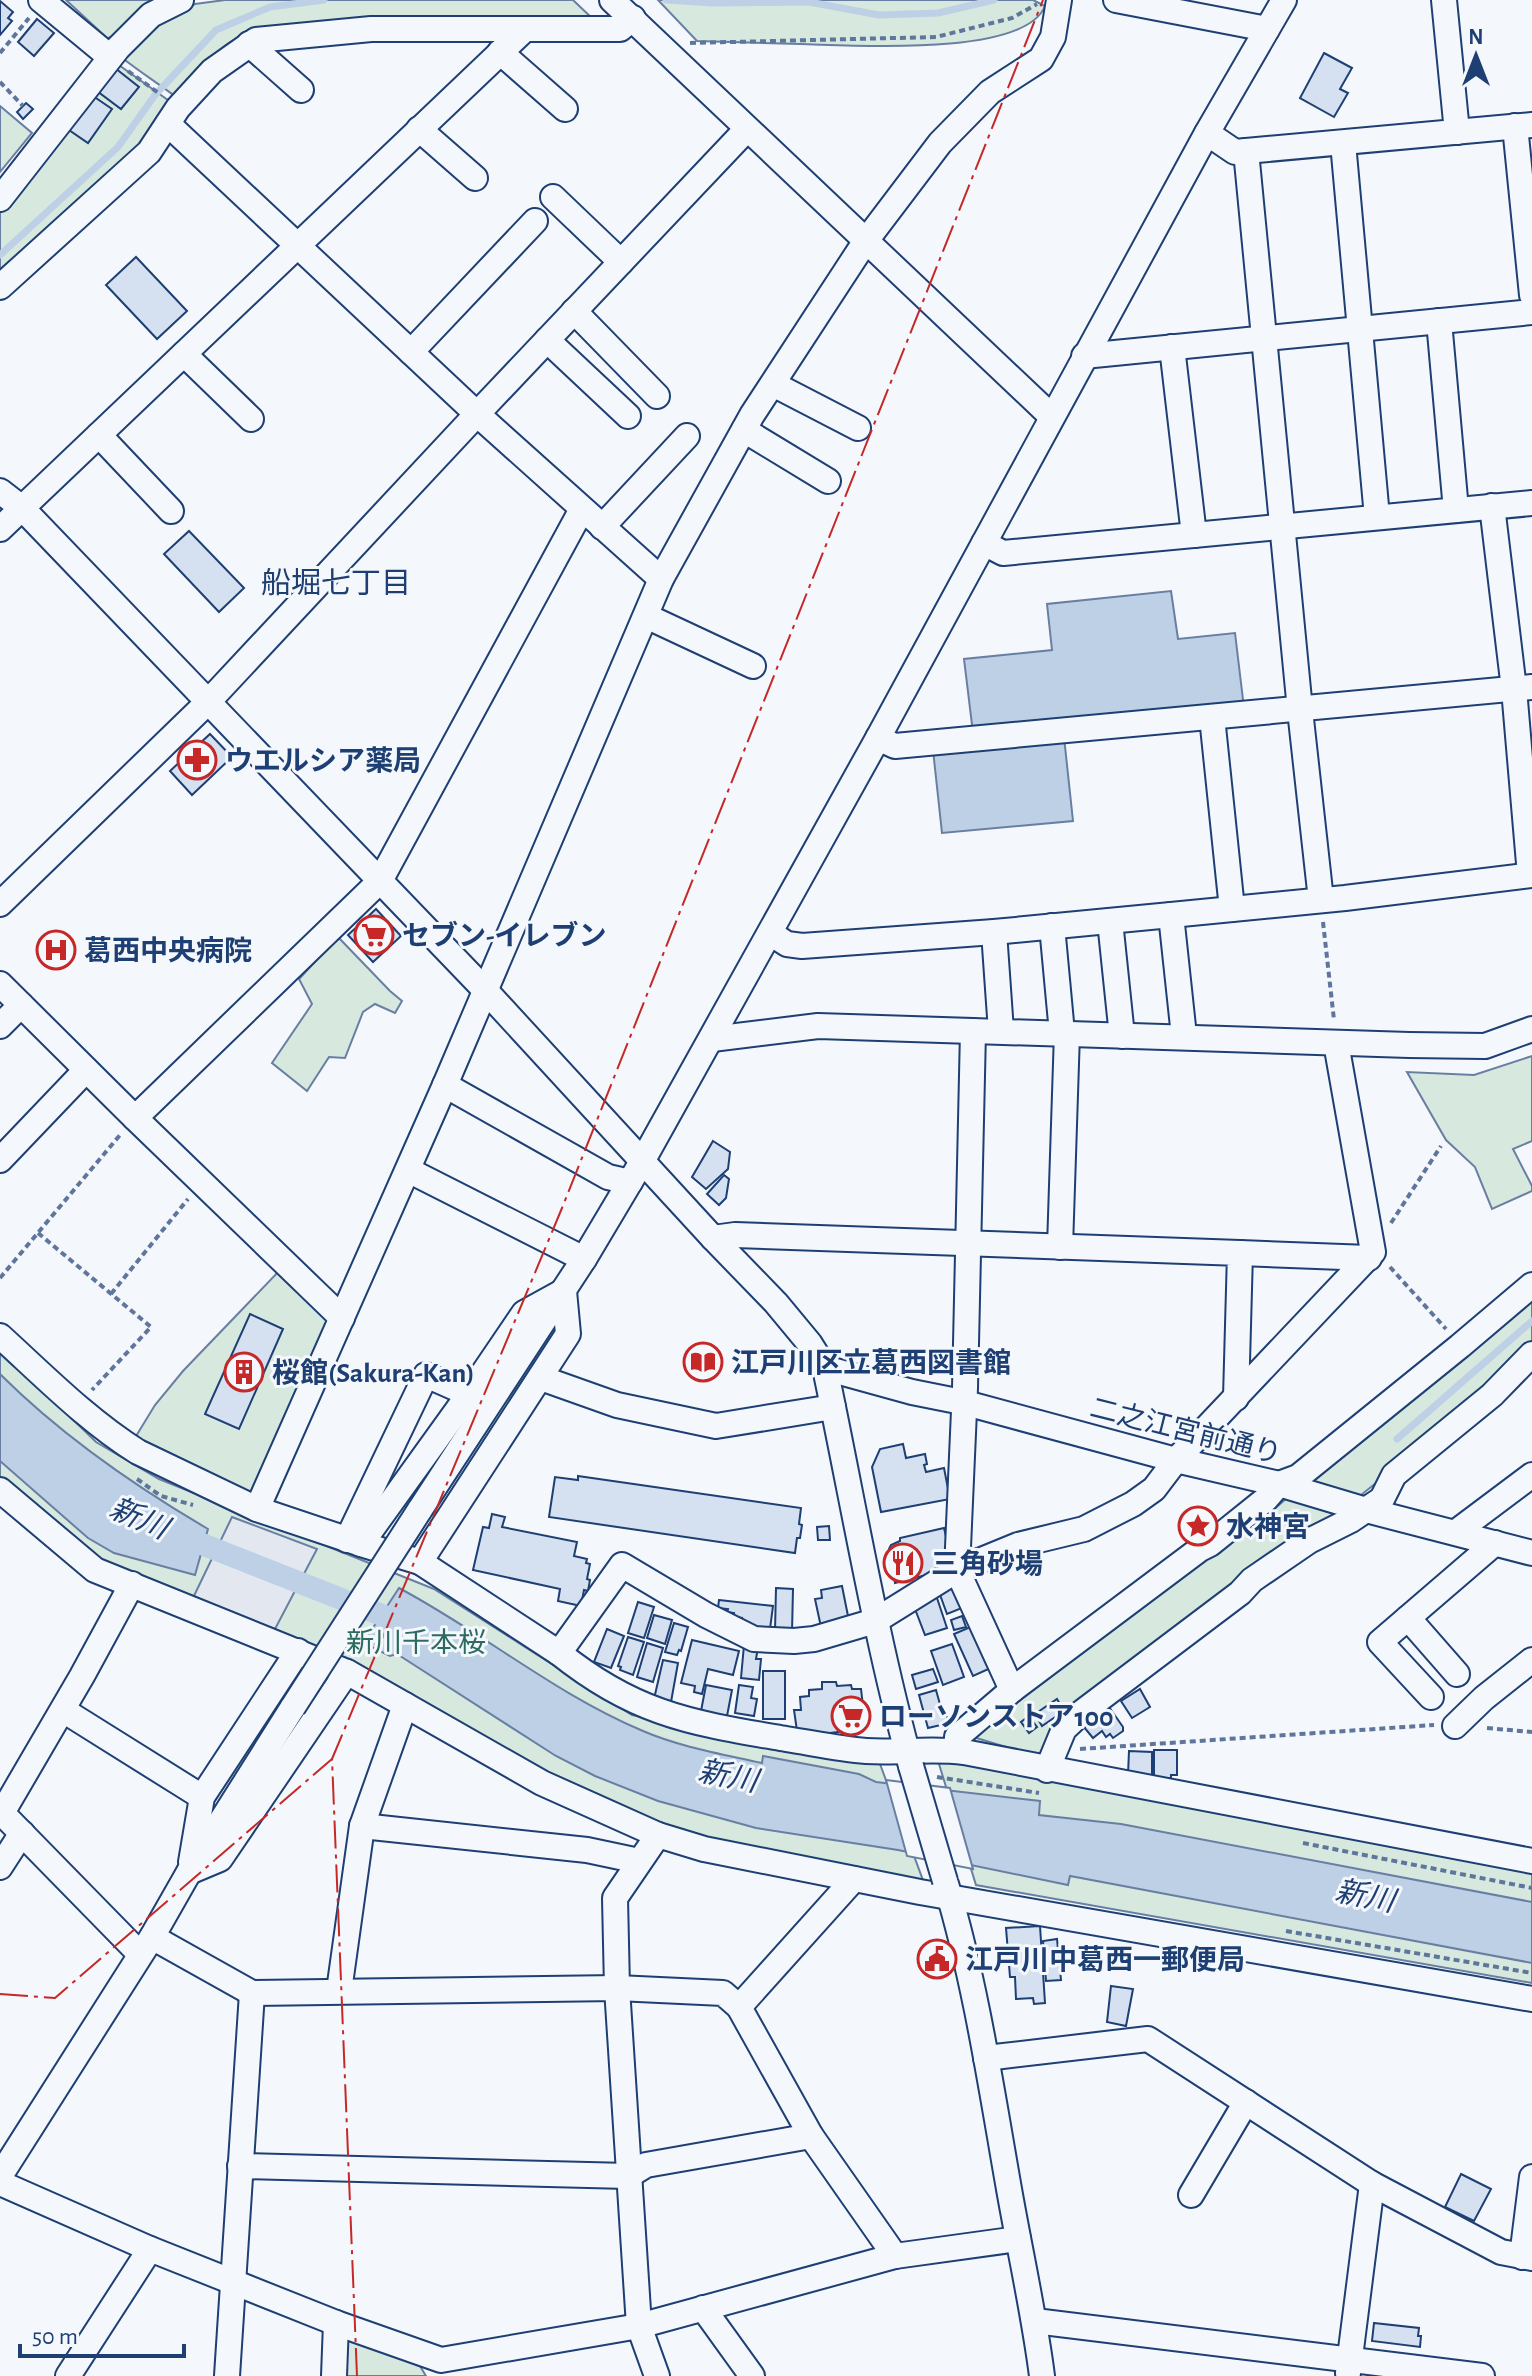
<svg xmlns="http://www.w3.org/2000/svg" width="1532" height="2376" viewBox="0 0 1532 2376" font-family="'Alegreya Sans','Noto Sans JP',sans-serif">
  <rect width="100%" height="100%" fill="#f4f7fb"/>
  <g fill="#d7e8df" stroke="#687fa3" stroke-width="2">
    <path d="M66 0H159L114 37 107 38Z"/>
    <path d="M225 0H573L596 22C500 19 404 12 309 24 285 27 260 27 238 38 213 50 195 76 176 97 159 84 140 72 121 57L153 24 195 4Z"/>
    <path d="M658 0H1033L1045 6C1024 58 849 45 800 44 766 43 731 42 697 41Z"/>
    <path d="M116 63 172 103 125 162 0 277V207Z"/>
    <path d="M0 106 32 133 0 172Z"/>
    <path d="M338 937 390 991 402 1001 395 1013 375 1004 363 1012 345 1058 329 1057 307 1091 272 1063 312 1004 299 979Z"/>
    <path d="M1532 1056V1141L1513 1149 1532 1186V1191L1492 1209 1475 1167 1446 1140 1407 1072 1474 1075Z"/>
    <path d="M280 1270 331 1325 254 1503 130 1446 155 1405 183 1371Z"/>
    <path d="M1532 1298V1348L1476 1403 1366 1491 1043 1758 973 1737 1206 1556H1211L1279 1505 1313 1475Z"/>
    <path d="M0 1349 96 1442 159 1479 434 1589 632 1715 880 1764 924 1883 659 1827 95 1564 0 1481Z"/>
    <path d="M955 1755 1532 1867V1983L976 1885 939 1764Z"/>
    <path d="M343 2334 420 2366 426 2376H341Z"/>
  </g>
  <path fill="#e3e8f0" stroke="#687fa3" stroke-width="2" d="M232 1517 317 1549 275 1629 192 1600Z"/>
  <g fill="#bed0e5" stroke="#687fa3" stroke-width="2">
    <path d="M1171 591 1178 639 1235 633 1244 708 973 733 964 659 1052 650 1047 604Z"/>
    <path d="M1064 737 1073 821 942 833 933 750Z"/>
    <path d="M0 1374C62 1436 133 1485 208 1529L195 1575 114 1553 88 1538 0 1461Z"/>
    <path d="M399 1588C482 1632 555 1694 643 1731 680 1747 722 1754 762 1763L763 1756 859 1774 876 1782 1040 1801 1039 1815 1121 1824 1532 1902V1963L1070 1876 1068 1885 898 1850 756 1828 658 1801 595 1776 556 1756 397 1654 390 1656 363 1643Z"/>
  </g>
  <path fill="#f4f7fb" stroke="#687fa3" stroke-width="2" d="M886 1780 950 1788 973 1869 907 1856Z"/>
  <g fill="none" stroke-linecap="round" stroke-linejoin="round">
    <g stroke="#bed0e5" stroke-width="7">
      <path d="M666 0 713 3 809 2 879 15 938 13 994 0"/>
      <path d="M0 255 118 147 155 95 216 30 270 7 324 0"/>
      <path d="M1397 1439 1532 1321"/>
    </g>
    <path stroke="#bed0e5" stroke-width="22" d="M179 1535 387 1617 406 1628"/>
  </g>
  <g fill="#d5e0f0" stroke="#1d3f73" stroke-width="2">
    <path d="M0 1 13 12 8 18 12 21 0 35Z"/>
    <path d="M37 19 54 33 34 56 18 42Z"/>
    <path d="M1324 53 1352 68 1340 89 1348 93 1334 117 1300 98Z"/>
    <path d="M115 68 139 87 121 109 97 91Z"/>
    <path d="M93 96 112 109 88 143 69 130Z"/>
    <path d="M26 103 33 109 23 119 17 112Z"/>
    <path d="M136 257 187 311 157 339 106 285Z"/>
    <path d="M189 531 244 588 219 612 164 554Z"/>
    <path d="M210 734 232 757 192 795 170 771Z"/>
    <path d="M376 909 401 936 373 962 348 935Z"/>
    <path d="M713 1141 730 1152 728 1169 706 1189 692 1177Z"/>
    <path d="M724 1175 729 1179 726 1198 719 1205 707 1194Z"/>
    <path d="M250 1314 283 1329 239 1429 205 1414Z"/>
    <path d="M903 1444 906 1458 925 1454 927 1464 924 1465 926 1472 944 1468 950 1499 881 1512 872 1467 880 1449Z"/>
    <path d="M578 1476 801 1508 799 1524 802 1525 800 1538H797L795 1553 549 1517 555 1477 578 1480Z"/>
    <path d="M492 1514 505 1517 502 1527 577 1542 574 1556 587 1559 586 1563 590 1564 587 1579 590 1580 588 1591 584 1590 581 1606 558 1601 560 1589 473 1570 483 1527 489 1528Z"/>
    <path d="M829 1526 830 1540H818L817 1527Z"/>
    <path d="M944 1528 947 1541 946 1555 944 1556 946 1570 895 1583 889 1549 891 1545 900 1541V1538Z"/>
    <path d="M842 1586 849 1621 821 1627 815 1599 822 1598 821 1590Z"/>
    <path d="M954 1586 962 1608 947 1614 939 1592Z"/>
    <path d="M776 1588 793 1589 792 1632 775 1631Z"/>
    <path d="M936 1595 947 1628 925 1635 915 1609Z"/>
    <path d="M719 1600 773 1606 770 1629 741 1625 742 1618 733 1617 734 1613 727 1612 728 1609 718 1608Z"/>
    <path d="M638 1602 654 1607 644 1638 628 1633Z"/>
    <path d="M654 1615 672 1620 665 1644 647 1638Z"/>
    <path d="M962 1616 966 1627 954 1630 951 1620Z"/>
    <path d="M674 1623 688 1627 681 1651 679 1650 677 1655 665 1652Z"/>
    <path d="M975 1625 993 1667 973 1676 954 1634Z"/>
    <path d="M607 1629 624 1636 611 1668 594 1662Z"/>
    <path d="M628 1637 644 1642 633 1675 620 1670 621 1667 618 1666Z"/>
    <path d="M692 1640 739 1651 733 1675 708 1669 702 1694 694 1692 695 1686 681 1683Z"/>
    <path d="M647 1643 663 1648 653 1682 637 1677Z"/>
    <path d="M952 1644 964 1677 943 1685 931 1651Z"/>
    <path d="M744 1645 758 1647 756 1659H761L759 1680 741 1678Z"/>
    <path d="M663 1660 678 1663 671 1702 654 1699Z"/>
    <path d="M933 1669 938 1682 916 1689 912 1675Z"/>
    <rect x="763" y="1671" width="22" height="48"/>
    <path d="M822 1682H836L837 1686 851 1685 852 1689H861L865 1723H859V1726L846 1731 830 1733 805 1734 797 1731 794 1710H801L800 1697 809 1696V1690L822 1689Z"/>
    <path d="M706 1685 732 1690 727 1716 701 1711Z"/>
    <path d="M739 1685 753 1687 751 1698 757 1699 754 1716 735 1713Z"/>
    <path d="M1140 1689 1150 1707 1132 1718 1121 1701Z"/>
    <path d="M936 1690 941 1708 944 1707 949 1723 928 1728 919 1695Z"/>
    <path d="M1057 1699 1064 1711 1042 1726 1035 1714Z"/>
    <path d="M1109 1707 1123 1727V1731L1113 1738 1110 1734 1106 1737 1102 1731 1093 1738 1083 1726Z"/>
    <path d="M1029 1716 1037 1727 1029 1733 1021 1722Z"/>
    <path d="M1154 1750H1177V1775H1171V1778H1154Z"/>
    <path d="M1129 1751 1152 1752V1776L1128 1775Z"/>
    <path d="M1040 1926 1045 2003 1034 2004 1033 1998 1016 1999 1015 1977H1010L1006 1928Z"/>
    <path d="M1057 1939 1061 1980 1046 1981 1043 1941Z"/>
    <path d="M1111 1986 1133 1989 1126 2026 1107 2022Z"/>
    <path d="M1461 2174 1491 2189 1474 2221 1445 2207Z"/>
    <path d="M1374 2323 1419 2328 1418 2336H1421L1420 2347 1372 2341Z"/>
  </g>
  <g fill="none" stroke-linecap="round" stroke-linejoin="round">
    <g stroke="#1d3f73" stroke-width="28">
      <g id="minor">
        <path d="M41 0 110 57"/>
        <path d="M612 0 1051 416"/>
        <path d="M1116 0 1267 29"/>
        <path d="M1444 0 1457 132"/>
        <path d="M249 44 301 90"/>
        <path d="M500 52 565 109"/>
        <path d="M168 124 477 414 661 579"/>
        <path d="M1515 126 1532 295"/>
        <path d="M419 129 475 178"/>
        <path d="M1207 133 1235 152 1532 125"/>
        <path d="M1343 143 1377 517"/>
        <path d="M1246 151 1300 710 1321 900"/>
        <path d="M553 197 621 262"/>
        <path d="M0 199 118 48 151 15 181 0"/>
        <path d="M0 287 149 152 178 108 212 71 256 40 371 29H620L633 18"/>
        <path d="M574 311 657 396"/>
        <path d="M1439 321 1456 510"/>
        <path d="M547 340 628 416"/>
        <path d="M1172 347 1194 535"/>
        <path d="M411 352 535 221"/>
        <path d="M184 354 251 419"/>
        <path d="M1084 356 1532 312"/>
        <path d="M773 384 858 428"/>
        <path d="M744 430 828 481"/>
        <path d="M99 435 171 511"/>
        <path d="M0 491 22 508 485 990 713 1238 776 1303 810 1344 825 1368C853 1501 875 1635 911 1766"/>
        <path d="M1492 506 1514 689 1530 875"/>
        <path d="M602 527 687 436"/>
        <path d="M0 529 523 31"/>
        <path d="M984 543 1003 553 1532 503"/>
        <path d="M646 616 753 666"/>
        <path d="M1212 717 1232 909"/>
        <path d="M878 738 895 746 1532 687"/>
        <path d="M0 904 208 702 477 414 747 129"/>
        <path d="M1171 915 1184 1036"/>
        <path d="M1110 921 1122 1036"/>
        <path d="M1052 926 1062 1033"/>
        <path d="M994 932 1001 1031"/>
        <path d="M770 933 787 944 802 946 994 932 1171 915 1345 898 1532 875"/>
        <path d="M0 984 135 1118 342 1318"/>
        <path d="M0 1026 21 1005"/>
        <path d="M973 1031 965 1388 957 1570 1012 1690"/>
        <path d="M712 1039 818 1026 1409 1045 1485 1046 1532 1029"/>
        <path d="M445 1085 608 1177 630 1182"/>
        <path d="M135 1118 380 881 582 509"/>
        <path d="M0 1160 86 1070"/>
        <path d="M408 1170 584 1259"/>
        <path d="M713 1238 735 1235 1240 1253 1236 1398"/>
        <path d="M1060 1247 1067 1033"/>
        <path d="M1240 1253 1369 1258"/>
        <path d="M564 1291 568 1334 420 1562 361 1544 469 1394 524 1313Z"/>
        <path d="M0 1336C44 1376 87 1420 138 1452L257 1509 361 1544"/>
        <path d="M825 1368 912 1392 962 1402 1176 1460 1279 1484 1366 1510 1532 1553"/>
        <path d="M541 1378 617 1405 716 1426 833 1407"/>
        <path d="M0 1490 95 1570 347 1672 542 1783 658 1835 704 1849 920 1892 1532 1999"/>
        <path d="M257 1509 445 1085 661 579 752 415 865 242 940 143 990 92 1041 59 1053 37 1059 0"/>
        <path d="M419 1511 584 1259 643 1160 878 738 1207 133 1284 0"/>
        <path d="M1456 1532 1532 1475"/>
        <path d="M347 1540 426 1375 469 1394"/>
        <path d="M420 1562 559 1653C589 1677 623 1698 660 1711 699 1725 745 1732 786 1739 812 1743 839 1749 866 1751 899 1753 931 1748 964 1752L1532 1861"/>
        <path d="M1408 1618 1457 1674"/>
        <path d="M559 1653 622 1565 706 1615 754 1639 794 1641 814 1639 875 1621 957 1570 1018 1545 1084 1529 1133 1504 1154 1489 1176 1460 1373 1252 1336 1043"/>
        <path d="M1431 1697 1380 1642 1495 1543"/>
        <path d="M63 1710 202 1797"/>
        <path d="M1455 1726 1484 1698 1532 1660"/>
        <path d="M956 1751 957 1737 1012 1690 1200 1549 1210 1544 1266 1499 1279 1484 1298 1477 1460 1346 1532 1285"/>
        <path d="M1047 1770 1064 1729 1081 1713 1240 1593 1252 1580 1309 1541 1351 1520 1382 1499 1394 1475 1492 1395 1532 1354"/>
        <path d="M0 1811 140 1954"/>
        <path d="M2 1813 82 1676 132 1584"/>
        <path d="M362 1826 587 1850 639 1861"/>
        <path d="M191 1862 202 1797 298 1651"/>
        <path d="M0 1867 22 1833"/>
        <path d="M189 1872 220 1859 347 1672"/>
        <path d="M946 1884C976 1984 991 2087 1009 2189 1020 2252 1034 2313 1042 2376"/>
        <path d="M152 1937 252 1993 617 1988 723 1993 739 2007 811 2136 895 2256"/>
        <path d="M339 1991 362 1826 405 1705"/>
        <path d="M739 2007 854 1879"/>
        <path d="M986 2058 1148 2039 1372 2184 1501 2252 1532 2258"/>
        <path d="M240 2166 628 2176 646 2165 811 2136"/>
        <path d="M0 2176 152 1937 189 1872 293 1707"/>
        <path d="M0 2183 150 2249 336 2323 441 2360 639 2326 895 2256 1018 2239"/>
        <path d="M1191 2195 1246 2102"/>
        <path d="M1522 2257 1532 2177"/>
        <path d="M703 2308 752 2376"/>
        <path d="M1035 2321 1482 2376"/>
        <path d="M1348 2373 1372 2184"/>
        <path d="M68 2376 150 2249"/>
        <path d="M227 2376 252 1993"/>
        <path d="M334 2376 336 2323"/>
        <path d="M657 2376 639 2326 617 1988 615 1898 658 1835"/>
      </g>
    </g>
    <g stroke="#5e769c" stroke-width="4" stroke-dasharray="6 4" stroke-linecap="butt">
      <path d="M690 43 936 37 1012 18 1037 4"/>
      <path d="M0 53 29 18"/>
      <path d="M128 71 160 94"/>
      <path d="M0 82 23 106"/>
      <path d="M1323 922 1334 1020"/>
      <path d="M1391 1223 1441 1146"/>
      <path d="M38 1233 151 1327 92 1390"/>
      <path d="M1390 1267 1446 1329"/>
      <path d="M0 1278 120 1135"/>
      <path d="M111 1294 188 1199"/>
      <path d="M137 1479 161 1496 193 1505"/>
      <path d="M1487 1728 1532 1732"/>
      <path d="M1080 1749 1434 1725"/>
      <path d="M937 1777 1039 1793"/>
      <path d="M1303 1843 1532 1888"/>
      <path d="M1286 1931 1532 1973"/>
    </g>
    <use href="#minor" stroke="#f4f7fb" stroke-width="24"/>
    <g stroke="#1d3f73" stroke-width="28" stroke-linecap="butt">
      <g id="minor-bridge">
        <path d="M293 1707 419 1511"/>
        <path d="M911 1766 945 1881"/>
      </g>
    </g>
    <use href="#minor-bridge" stroke="#f4f7fb" stroke-width="24"/>
    <g stroke="#c62828" stroke-width="2" stroke-dasharray="28 6 4 6" stroke-linecap="butt">
      <path d="M0 1994 55 1998 332 1759"/>
      <path d="M357 2376 332 1759 562 1208 1043 0"/>
    </g>
  </g>
  <defs>
    <g id="pharmacy-ring" transform="scale(2)"><circle r="9.5" fill="#f4f7fb" stroke="#c62828" stroke-width="1.5"/><path d="M-2-6h4v4h4v4h-4v4h-4v-4h-4v-4h4Z" fill="#c62828"/></g>
    <g id="supermarket-ring" transform="scale(2)"><circle r="9.5" fill="#f4f7fb" stroke="#c62828" stroke-width="1.5"/><path d="M-6-5.5h2.5l.6 2H6L4.5 2H-2.5L-4.4-4H-6ZM-1.5 3.2a1.3 1.3 0 1 0 .1 0ZM3 3.2a1.3 1.3 0 1 0 .1 0Z" fill="#c62828"/></g>
    <g id="hospital-ring" transform="scale(2)"><circle r="9.5" fill="#f4f7fb" stroke="#c62828" stroke-width="1.5"/><path d="M-5-5h3v3.5h4V-5h3V5h-3V1.5h-4V5h-3Z" fill="#c62828"/></g>
    <g id="library-ring" transform="scale(2)"><circle r="9.5" fill="#f4f7fb" stroke="#c62828" stroke-width="1.5"/><path d="M-6-4Q-3-5.5-.7-3.5V5Q-3 3-6 4ZM6-4Q3-5.5 .7-3.5V5Q3 3 6 4Z" fill="#c62828"/></g>
    <g id="building-ring" transform="scale(2)"><circle r="9.5" fill="#f4f7fb" stroke="#c62828" stroke-width="1.5"/><path d="M-4-6H4V6H1V3H-1V6H-4ZM-2.5-4.3h1.7v1.8h-1.7ZM.8-4.3h1.7v1.8H.8ZM-2.5-1h1.7V.8h-1.7ZM.8-1h1.7V.8H.8Z" fill="#c62828"/></g>
    <g id="sight-ring" transform="scale(2)"><circle r="9.5" fill="#f4f7fb" stroke="#c62828" stroke-width="1.5"/><path d="M0-6L1.8-2.2L6-1.7L2.9 1.2L3.7 5.4L0 3.3L-3.7 5.4L-2.9 1.2L-6-1.7L-1.8-2.2Z" fill="#c62828"/></g>
    <g id="restaurant-ring" transform="scale(2)"><circle r="9.5" fill="#f4f7fb" stroke="#c62828" stroke-width="1.5"/><path d="M-5-6h1v4h1v-4h1v4h1v-4h1v5L-1.5 .5V6h-2V.5L-5-1ZM5-6V6H3V1.5H1.5Q1.5-4 5-6Z" fill="#c62828"/></g>
    <g id="civic-ring" transform="scale(2)"><circle r="9.5" fill="#f4f7fb" stroke="#c62828" stroke-width="1.5"/><path d="M-.6-6.5H3V-4.5H.6V-3L4-1V1h2V6H-6V1h2V-1L-.6-3ZM-1.2 2.5V6h2.4V2.5Z" fill="#c62828"/></g>
  </defs>
  <g fill-rule="evenodd">
    <use href="#pharmacy-ring" x="197" y="760"/>
    <use href="#supermarket-ring" x="374" y="935"/>
    <use href="#hospital-ring" x="56" y="950"/>
    <use href="#library-ring" x="703" y="1362"/>
    <use href="#building-ring" x="244" y="1372"/>
    <use href="#sight-ring" x="1198" y="1526"/>
    <use href="#restaurant-ring" x="903" y="1563"/>
    <use href="#supermarket-ring" x="851" y="1716"/>
    <use href="#civic-ring" x="937" y="1959"/>
  </g>
  <g text-anchor="middle" stroke-width="6" stroke-linejoin="round" paint-order="stroke">
    <g font-size="28" font-weight="bold" fill="#1d3f73" stroke="#f4f7fb" text-anchor="start">
      <text x="225" y="770">ウエルシア薬局</text>
      <text x="402" y="945">セブン-イレブン</text>
      <text x="84" y="960">葛西中央病院</text>
      <text x="731" y="1372">江戸川区立葛西図書館</text>
      <text x="272" y="1382">桜館(Sakura-Kan)</text>
      <text x="1226" y="1536">水神宮</text>
      <text x="931" y="1573">三角砂場</text>
      <text x="879" y="1726">ローソンストア100</text>
      <text x="965" y="1969">江戸川中葛西一郵便局</text>
    </g>
    <g font-size="28" fill="#1d3f73" stroke="#f4f7fb">
      <text transform="translate(1186 1430) rotate(14)" y="10">二之江宮前通り</text>
    </g>
    <g font-size="28" fill="#2c6c60" stroke="#f4f7fb">
      <text x="416" y="1652">新川千本桜</text>
    </g>
    <g font-size="30" fill="#1d3f73" stroke="#f4f7fb">
      <text x="336" y="593">船堀七丁目</text>
    </g>
    <g font-size="30" font-style="italic" fill="#1d3f73" stroke="#f4f7fb">
      <text transform="translate(139 1518) rotate(23)" y="10">新川</text>
      <text transform="translate(728 1776) rotate(11)" y="10">新川</text>
      <text transform="translate(1365 1896) rotate(11)" y="10">新川</text>
    </g>
  </g>
  <g transform="translate(1476 56)" stroke="#f4f7fb" stroke-width="6" paint-order="stroke">
  <path d="M0-6L14 30L0 20L-14 30Z" fill="#1d3f73"/>
  <text y="-12" font-size="22" font-weight="bold" text-anchor="middle" fill="#1d3f73">N</text>
  </g>
  <path d="M20 2344v12h164v-12" fill="none" stroke="#1d3f73" stroke-width="4"/>
  <text x="32" y="2344" font-size="24" fill="#1d3f73" stroke="#f4f7fb" stroke-width="6" paint-order="stroke">50 m</text>
</svg>
